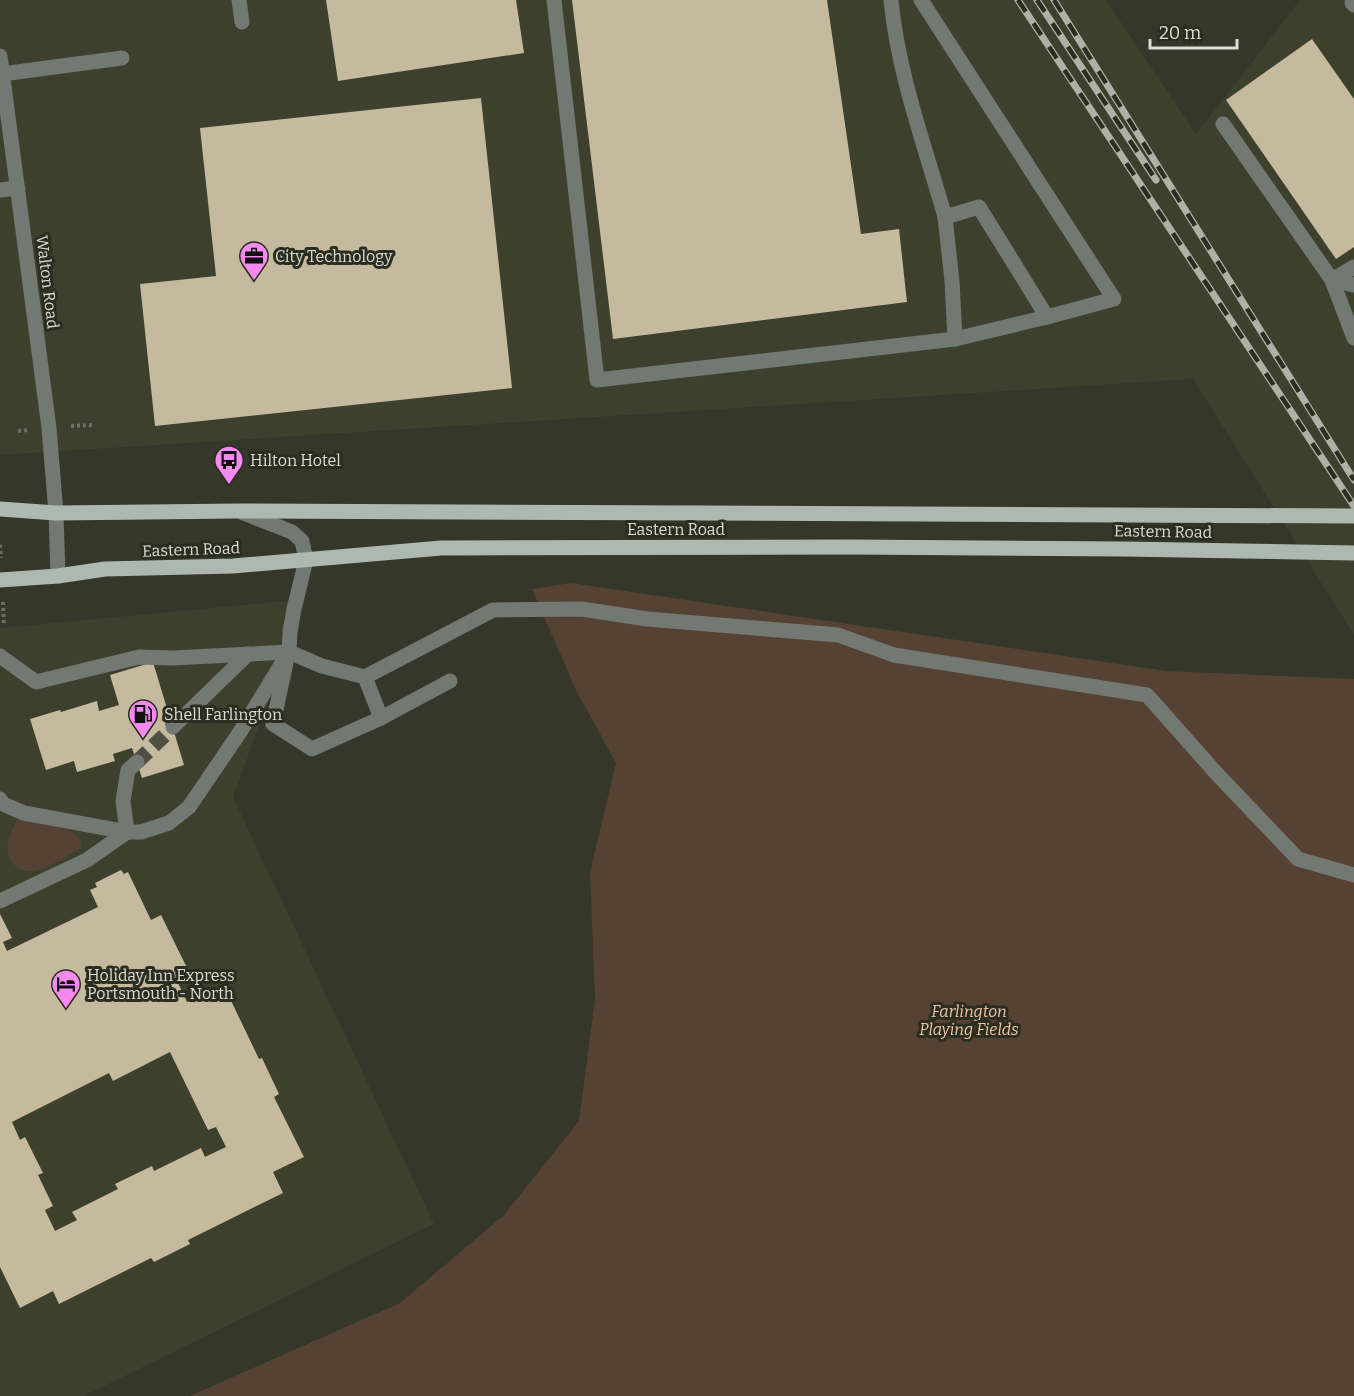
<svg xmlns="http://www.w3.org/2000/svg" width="1354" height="1396" viewBox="0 0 1354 1396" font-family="Bitter,serif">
  <rect width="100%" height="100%" fill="#343729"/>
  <g fill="#3c402c">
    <path d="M0 0H1106L1196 134 1300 0H1354V635L1193 379 0 455Z"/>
    <path d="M306 599 233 797 434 1224 84 1396H0V628Z"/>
  </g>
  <g fill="#564232">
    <path d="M571 583 1166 671 1354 679V1396H190L400 1303 504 1215 579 1121 595 999 590 872 616 763 576 690 532 589Z"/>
    <path d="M24 818C36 821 67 827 76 835 80 838 81 842 81 848 69 855 49 868 35 871 16 874 5 858 8 841 10 834 14 826 17 819Z"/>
  </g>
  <g fill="#c5ba9e" fill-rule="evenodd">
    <path d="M326 0H516L524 53 338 81Z"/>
    <path d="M572 0H827L861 234 899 229 907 302 613 339Z"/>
    <path d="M1312 39 1354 99V247L1336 259 1226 100Z"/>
    <path d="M481 98 512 388 155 426 140 284 216 276 200 128Z"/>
    <path d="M153 662 184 765 142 778 132 748 113 754 115 761 77 772 74 761 46 770 30 719 60 710 61 712 97 701 99 711 119 705 110 675Z"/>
    <path d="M121 870 124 874 128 872 151 920 161 915 191 976 178 983 187 1002 223 984 259 1059 262 1058 279 1094 274 1097 304 1157 273 1172 283 1193 188 1240 190 1244 154 1262 151 1258 59 1304 53 1291 20 1308 0 1267V914L12 938 3 942 7 951 98 907 90 890 97 887 95 883ZM170 1052 208 1130 216 1127 226 1147 205 1157 201 1148 154 1171 152 1166 115 1184 118 1189 72 1212 77 1220 55 1231 45 1210 53 1206 38 1175 43 1173 25 1137 20 1140 12 1122 109 1073 113 1081Z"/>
  </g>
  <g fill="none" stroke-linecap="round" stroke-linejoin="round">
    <path stroke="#4d5043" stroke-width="15" stroke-dasharray="15 8" stroke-linecap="butt" d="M137 762 173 727"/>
    <g stroke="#6c6f62" stroke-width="4" stroke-dasharray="3 3" stroke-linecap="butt">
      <path d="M71 426 94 425"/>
      <path d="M18 431 28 430"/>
      <path d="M0 545 1 558"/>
      <path d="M3 602 4 626"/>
    </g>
    <g stroke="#727872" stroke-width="15">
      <path d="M239 0 242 22"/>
      <path d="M554 0 597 380 955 339 1047 317"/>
      <path d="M891 0C898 74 925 146 945 217"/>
      <path d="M921 0 1114 299 1047 317 979 207 945 217 952 281 955 339"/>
      <path d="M1352 3 1354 5"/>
      <path d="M0 56 49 428 56 513 58 576"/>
      <path d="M2 74 122 58"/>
      <path d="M1223 124 1332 280 1354 338"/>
      <path d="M0 190 18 188"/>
      <path d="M1354 267 1332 280 1354 285"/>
      <path d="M0 656 36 682 139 657 173 658 289 652 322 666 365 677 493 610 582 609 647 619 838 635 894 655 1147 695 1217 774 1298 859 1354 875"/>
      <path d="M286 663 273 724 312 749 381 718 450 681"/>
      <path d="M365 677 381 718"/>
      <path d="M173 727 248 654"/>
      <path d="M0 799 3 804 24 813 127 832H141L169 823 189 807 240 732 289 652 290 632 294 609 306 560 302 541 292 532 241 512"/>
      <path d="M0 901 87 860 127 832 123 801 128 770 137 762"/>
    </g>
    <g stroke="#adb9ae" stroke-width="15">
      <path d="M0 509 56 513 238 511 1354 516"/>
      <path d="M0 580 58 576 105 569 233 566 441 548 851 547 1123 549 1354 553"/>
    </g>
    <g stroke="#afb1a6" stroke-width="7">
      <g id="rail">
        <path d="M1018 0 1354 506"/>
        <path d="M1037 0 1156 180"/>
        <path d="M1054 0 1354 480"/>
      </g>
    </g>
    <use href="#rail" stroke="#2a2d1f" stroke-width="4.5" stroke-dasharray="14" stroke-linecap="butt"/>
  </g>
  <defs>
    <g id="office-pin" transform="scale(1.5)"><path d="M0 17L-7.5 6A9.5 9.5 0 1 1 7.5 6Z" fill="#f489ef" stroke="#2a2d1f"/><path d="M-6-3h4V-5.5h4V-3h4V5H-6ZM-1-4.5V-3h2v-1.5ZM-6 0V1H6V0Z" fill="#111"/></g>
    <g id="bus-pin" transform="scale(1.5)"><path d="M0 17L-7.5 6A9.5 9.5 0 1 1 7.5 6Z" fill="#f489ef" stroke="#2a2d1f"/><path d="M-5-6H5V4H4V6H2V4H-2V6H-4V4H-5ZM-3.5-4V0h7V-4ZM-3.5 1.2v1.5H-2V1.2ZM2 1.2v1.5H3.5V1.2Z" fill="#111"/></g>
    <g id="fuel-pin" transform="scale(1.5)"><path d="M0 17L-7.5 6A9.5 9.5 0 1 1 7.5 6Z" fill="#f489ef" stroke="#2a2d1f"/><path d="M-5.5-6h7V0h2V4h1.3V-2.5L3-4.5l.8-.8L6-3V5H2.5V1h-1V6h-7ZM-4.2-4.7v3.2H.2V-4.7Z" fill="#111"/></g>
    <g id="hotel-pin" transform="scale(1.5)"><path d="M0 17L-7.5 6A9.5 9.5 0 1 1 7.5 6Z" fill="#f489ef" stroke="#2a2d1f"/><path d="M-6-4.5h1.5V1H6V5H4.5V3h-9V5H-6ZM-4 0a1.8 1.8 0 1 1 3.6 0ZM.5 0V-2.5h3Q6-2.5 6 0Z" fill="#111"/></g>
  </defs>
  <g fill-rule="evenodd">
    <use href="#office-pin" x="254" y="256"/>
    <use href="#bus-pin" x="229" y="460"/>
    <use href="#fuel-pin" x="143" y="714"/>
    <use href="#hotel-pin" x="66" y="984"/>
  </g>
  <g text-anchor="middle" stroke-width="6" stroke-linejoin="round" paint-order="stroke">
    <g font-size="16" fill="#dcded5" stroke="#2a2d1f" text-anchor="start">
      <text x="275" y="262">City Technology</text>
      <text x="250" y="466">Hilton Hotel</text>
      <text x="164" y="720">Shell Farlington</text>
      <text x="87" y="981">Holiday Inn Express<tspan x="87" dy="18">Portsmouth - North</tspan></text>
    </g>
    <g font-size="16" fill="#dcded5" stroke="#2a2d1f">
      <text transform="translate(48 282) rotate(83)" y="6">Walton Road</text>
      <text x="676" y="535">Eastern Road</text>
      <text transform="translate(1163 531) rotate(1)" y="6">Eastern Road</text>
      <text transform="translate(191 549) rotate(-2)" y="6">Eastern Road</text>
    </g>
    <g font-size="16" font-style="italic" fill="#f3c5a2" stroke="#2a2d1f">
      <text x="969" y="1017">Farlington<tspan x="969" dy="18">Playing Fields</tspan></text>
    </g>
  </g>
  <path d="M1150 39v9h87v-9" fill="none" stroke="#dcded5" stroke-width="3"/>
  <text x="1159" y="39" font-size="18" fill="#dcded5" stroke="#2a2d1f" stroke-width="4.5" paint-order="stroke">20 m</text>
</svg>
